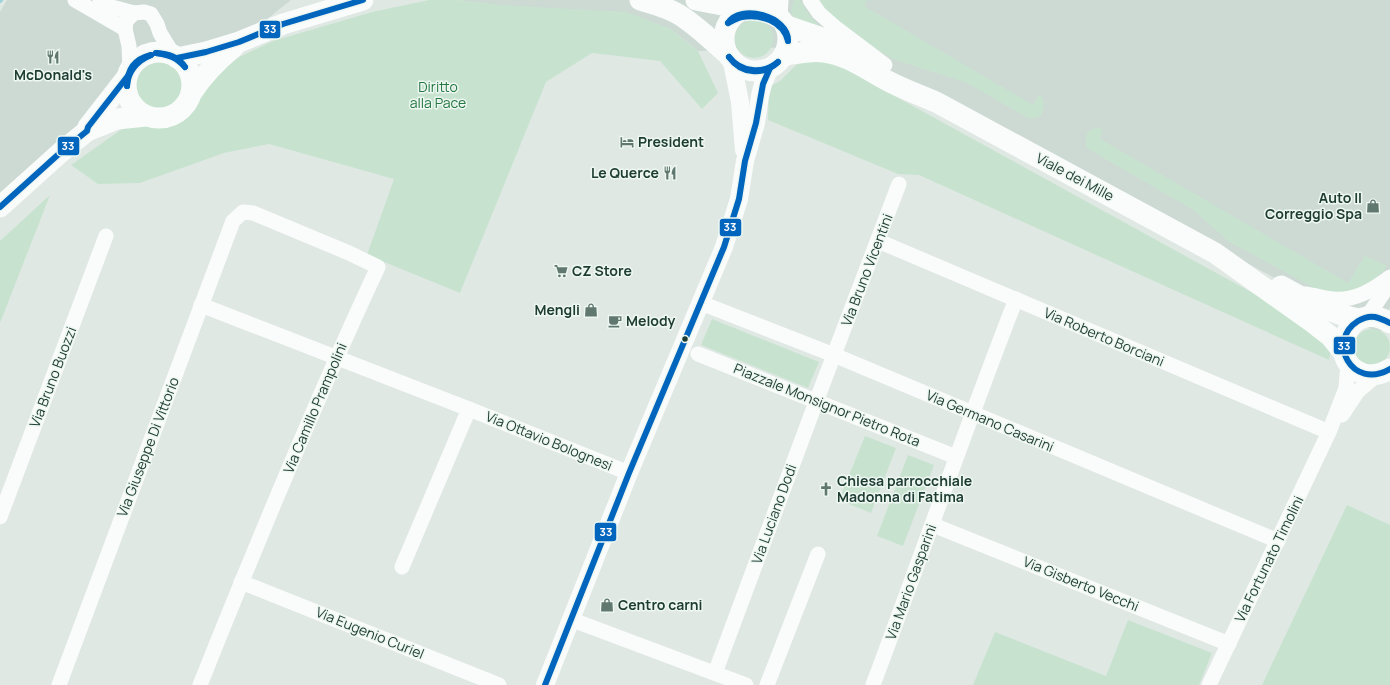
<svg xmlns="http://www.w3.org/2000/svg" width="1390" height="685" viewBox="0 0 1390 685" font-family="Manrope,sans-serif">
  <rect width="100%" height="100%" fill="#e0e8e4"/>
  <g fill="#cddad4">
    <path d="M7 0H291L257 27 186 49 145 47 123 64 111 86 93 111 0 196V12Z"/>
    <path d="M457 0H1390V307L1380 334 837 45 698 51 669 28Z"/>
  </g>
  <g fill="#c7e3cf">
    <path d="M429 0H457L501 5 626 12 669 28 698 51 718 93 702 109 660 61 592 53 546 82 460 293 367 255 394 179 269 144 224 153 140 183 98 184 71 165 149 110C103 81 169 29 185 84L191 80 273 41 372 12Z"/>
    <path d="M794 0H800L810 16 821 28 796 19 791 12Z"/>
    <path d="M817 0H867L864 6 1033 105 1039 95 1043 98 1044 107 1041 115 1036 118H1028L967 83 893 59 851 34 823 10Z"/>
    <circle cx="754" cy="39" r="19"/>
    <path d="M811 59 831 61 1280 308 1331 347 1329 360 919 175 898 174 768 120 769 87 780 81 796 65Z"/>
    <path d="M1095 128 1103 129 1100 139 1348 283 1365 256 1387 266 1370 285 1356 290 1337 293 1318 290 1228 241 1195 211 1087 148C1084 137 1085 133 1095 128Z"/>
    <path d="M50 195 0 323V241Z"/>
    <path d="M712 319 819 362 808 388 701 345Z"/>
    <circle cx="1372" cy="347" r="18"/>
    <path d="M865 436 896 448 871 513 839 500Z"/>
    <path d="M908 455 934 465 903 546 877 536Z"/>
    <path d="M1347 505 1390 525V685H1262Z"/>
    <path d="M1128 620 1212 653 1199 685H973L995 632 1106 676Z"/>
  </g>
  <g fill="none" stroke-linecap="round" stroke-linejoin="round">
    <path stroke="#9bd5db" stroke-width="4" d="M0 1 1 0"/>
    <g stroke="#fafcfb" stroke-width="15">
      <path d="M75 0 125 29"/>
      <path d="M100 0 112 7 134 13"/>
      <path d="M810 0 819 13 836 28 885 65"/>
      <path d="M752 6 756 0"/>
      <path d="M780 16 781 0"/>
      <path d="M130 70 129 46 125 29 126 21 134 13 144 12 151 14 157 24 160 33 174 56"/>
      <path d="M878 241 1329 432"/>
      <path d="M1305 294C1314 295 1323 298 1333 299 1355 301 1373 290 1390 277"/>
      <path d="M701 303 834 355 1278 541"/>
      <path d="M201 305 469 409 629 473"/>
      <path d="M1367 317 1390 283"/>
      <path d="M698 354 956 457"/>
      <path d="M1342 415 1358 391 1377 375"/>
      <path d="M0 517 106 236"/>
      <path d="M933 525 1229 644"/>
      <path d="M402 567 469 409"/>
      <path d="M241 582 499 685"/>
      <path d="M570 619 746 685"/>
      <path d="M715 673 816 402 899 184"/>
      <path d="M59 685 233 221 243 212 253 213 349 253 378 267C314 404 256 545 200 685"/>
      <path d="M767 685 818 554"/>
      <path d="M873 685C921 557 966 427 1016 299"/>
      <path d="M1209 685 1329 432 1346 388 1348 362"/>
    </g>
    <g stroke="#fafcfb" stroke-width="18">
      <path d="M732 62 740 102 744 150"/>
      <path d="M545 685 629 473 724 247 739 199 745 161 756 123 760 96 763 84 770 68"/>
    </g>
    <g stroke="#fafcfb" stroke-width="21">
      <path d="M640 0C653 4 666 7 678 14 695 24 711 40 726 53"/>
      <path d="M696 0 743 9"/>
      <circle cx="756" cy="39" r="32"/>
      <path d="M785 25C805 33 826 38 845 47"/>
      <circle cx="159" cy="85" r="33"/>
      <path d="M784 55C797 54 811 50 824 52 848 55 867 70 888 81 903 89 920 95 936 102L1215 253 1312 322 1330 336 1343 352"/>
      <path d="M177 58 206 52 239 42 283 24 363 0"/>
      <path d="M191 94C203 75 217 61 234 47"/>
      <path d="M87 131 117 119 146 116"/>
      <path d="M0 207 61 152 87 131 88 127 127 77"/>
      <path d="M1281 286C1306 300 1331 314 1359 319"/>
      <path d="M1390 323C1349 296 1323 362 1364 374 1373 376 1382 374 1390 369"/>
    </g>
    <g stroke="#eef7f2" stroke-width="9">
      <g id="bus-1">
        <path d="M728 23C740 3 789 16 788 41"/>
        <path d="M728 23C732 21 737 18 742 17 761 14 783 21 788 41"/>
        <path d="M156 53C169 55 176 57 185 67"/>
        <path d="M156 53C168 54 178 56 185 67"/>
        <path d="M729 57C741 72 763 75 778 62"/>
        <path d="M729 57C741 74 763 76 778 62"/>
        <path d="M177 58 206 52 239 42 283 24 363 0"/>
        <path d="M127 86C127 69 135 59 151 55"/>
        <path d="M127 86C128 70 137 61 151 55"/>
        <path d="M0 207 61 152 87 131 88 127 127 77"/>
        <path d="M1390 323C1386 321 1380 318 1375 317 1369 316 1363 318 1358 321 1326 341 1352 391 1390 369"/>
        <path d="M545 685 629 473 724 247 739 199 745 161 756 123 763 84 770 68"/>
      </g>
    </g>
    <use href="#bus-1" stroke="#0065bd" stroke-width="6"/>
  </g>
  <defs>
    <g id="restaurant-bare" transform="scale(1.08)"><path d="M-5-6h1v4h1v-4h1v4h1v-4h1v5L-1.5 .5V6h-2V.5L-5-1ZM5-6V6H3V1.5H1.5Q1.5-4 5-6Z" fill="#617870" stroke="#eef7f2" stroke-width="2.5" paint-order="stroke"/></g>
    <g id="hotel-bare" transform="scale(1.08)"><path d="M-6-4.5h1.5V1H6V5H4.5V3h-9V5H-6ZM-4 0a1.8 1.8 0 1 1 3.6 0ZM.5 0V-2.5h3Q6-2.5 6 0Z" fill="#617870" stroke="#eef7f2" stroke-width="2.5" paint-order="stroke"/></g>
    <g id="shop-bare" transform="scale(1.08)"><path d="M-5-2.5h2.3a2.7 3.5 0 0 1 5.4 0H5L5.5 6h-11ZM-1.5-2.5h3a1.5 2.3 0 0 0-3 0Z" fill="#617870" stroke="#eef7f2" stroke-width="2.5" paint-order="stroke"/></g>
    <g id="supermarket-bare" transform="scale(1.08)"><path d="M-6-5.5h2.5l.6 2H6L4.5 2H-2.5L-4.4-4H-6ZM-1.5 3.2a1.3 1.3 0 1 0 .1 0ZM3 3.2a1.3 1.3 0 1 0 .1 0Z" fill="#617870" stroke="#eef7f2" stroke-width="2.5" paint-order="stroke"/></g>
    <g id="cafe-bare" transform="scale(1.08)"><path d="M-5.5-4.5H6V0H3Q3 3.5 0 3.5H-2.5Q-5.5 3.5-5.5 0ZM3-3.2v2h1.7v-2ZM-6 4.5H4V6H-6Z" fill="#617870" stroke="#eef7f2" stroke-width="2.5" paint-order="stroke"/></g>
    <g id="church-bare" transform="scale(1.08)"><path d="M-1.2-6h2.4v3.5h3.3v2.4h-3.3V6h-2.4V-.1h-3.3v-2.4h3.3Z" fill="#617870" stroke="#eef7f2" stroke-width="2.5" paint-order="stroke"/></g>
  </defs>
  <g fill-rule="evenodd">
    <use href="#restaurant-bare" x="53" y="57"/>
    <use href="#hotel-bare" x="627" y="142"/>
    <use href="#restaurant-bare" x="670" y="173"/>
    <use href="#shop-bare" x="1373" y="206"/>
    <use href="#supermarket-bare" x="561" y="271"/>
    <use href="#shop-bare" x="591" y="310"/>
    <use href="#cafe-bare" x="615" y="321"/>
    <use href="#church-bare" x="826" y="489"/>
    <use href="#shop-bare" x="607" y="605"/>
  </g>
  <circle fill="#1d3c32" stroke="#eef7f2" stroke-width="1.5" cx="685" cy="339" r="3.5"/>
  <g text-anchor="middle" stroke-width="3" stroke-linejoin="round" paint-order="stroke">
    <g font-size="14" font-weight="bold" fill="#1d3c32" stroke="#eef7f2" text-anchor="start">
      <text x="53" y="80" text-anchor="middle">McDonald's</text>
      <text x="638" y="147">President</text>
      <text x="659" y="178" text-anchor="end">Le Querce</text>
      <text x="1362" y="203" text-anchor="end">Auto Il<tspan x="1362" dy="16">Correggio Spa</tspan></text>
      <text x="572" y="276">CZ Store</text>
      <text x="580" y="315" text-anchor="end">Mengli</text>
      <text x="626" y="326">Melody</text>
      <text x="837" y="486">Chiesa parrocchiale<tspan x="837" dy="16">Madonna di Fatima</tspan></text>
      <text x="618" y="610">Centro carni</text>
    </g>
    <g font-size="14" fill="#237740" stroke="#eef7f2">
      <text x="438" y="92">Diritto<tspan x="438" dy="16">alla Pace</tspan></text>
    </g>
    <g font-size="14" fill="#1d3c32" stroke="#eef7f2">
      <text transform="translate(1075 177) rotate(28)" y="5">Viale dei Mille</text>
      <text transform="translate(867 270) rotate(-69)" y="5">Via Bruno Vicentini</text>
      <text transform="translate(1104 337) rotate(23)" y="5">Via Roberto Borciani</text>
      <text transform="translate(53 377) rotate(-69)" y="5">Via Bruno Buozzi</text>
      <text transform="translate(827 405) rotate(22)" y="5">Piazzale Monsignor Pietro Rota</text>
      <text transform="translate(315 408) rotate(-67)" y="5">Via Camillo Prampolini</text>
      <text transform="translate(990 421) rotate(23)" y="5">Via Germano Casarini</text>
      <text transform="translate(549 441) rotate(22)" y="5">Via Ottavio Bolognesi</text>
      <text transform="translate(148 447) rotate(-69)" y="5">Via Giuseppe Di Vittorio</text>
      <text transform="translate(774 514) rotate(-70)" y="5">Via Luciano Dodi</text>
      <text transform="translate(1269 559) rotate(-64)" y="5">Via Fortunato Timolini</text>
      <text transform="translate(911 582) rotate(-70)" y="5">Via Mario Gasparini</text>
      <text transform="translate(1081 584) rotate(22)" y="5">Via Gisberto Vecchi</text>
      <text transform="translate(370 633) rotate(22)" y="5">Via Eugenio Curiel</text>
    </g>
  </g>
  <g stroke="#eef7f2" stroke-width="1.5">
    <rect x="259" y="20" width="22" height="19" rx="4" fill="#0065bd"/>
    <rect x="57" y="136" width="23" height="20" rx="4" fill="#0065bd"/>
    <rect x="719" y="218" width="23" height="19" rx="4" fill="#0065bd"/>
    <rect x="1333" y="336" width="23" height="19" rx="4" fill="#0065bd"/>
    <rect x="594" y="522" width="23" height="20" rx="4" fill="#0065bd"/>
  </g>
  <g font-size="11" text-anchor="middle" font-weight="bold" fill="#fff">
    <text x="270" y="33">33</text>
    <text x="68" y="150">33</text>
    <text x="730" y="231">33</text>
    <text x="1344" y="350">33</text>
    <text x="606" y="536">33</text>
  </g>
</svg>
